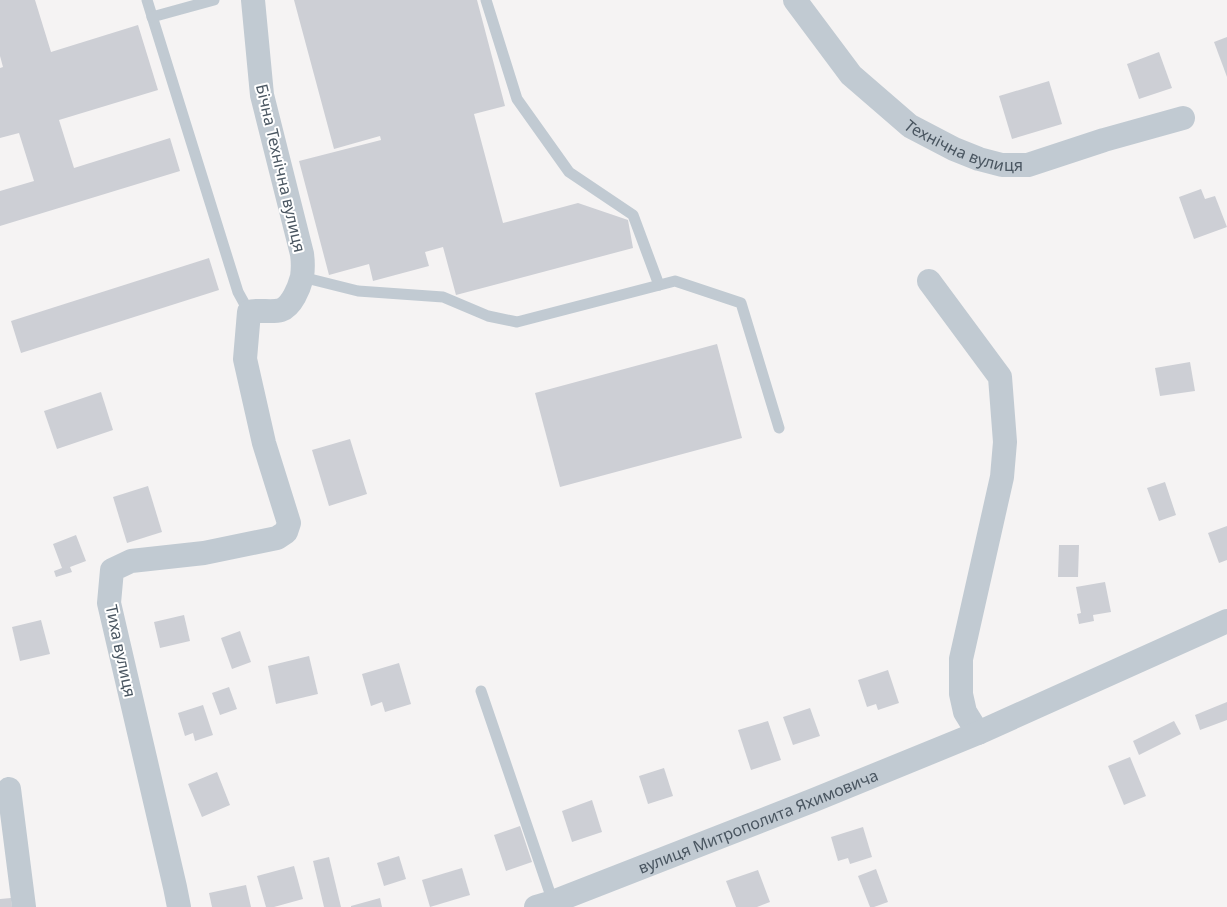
<svg xmlns="http://www.w3.org/2000/svg" width="1227" height="907" viewBox="0 0 1227 907" font-family="'Noto Sans',sans-serif">
  <rect width="100%" height="100%" fill="#f5f3f3"/>
  <g fill="#cdcfd5">
    <path d="M0 0H35L51 52 138 25 158 90 59 120 74 168 170 138 180 171 0 226V191L34 181 19 133 0 138V68L3 67 0 56Z"/>
    <path d="M294 0H477L505 106 474 114 503 223 578 203 628 220 633 248 456 295 443 247 425 252 429 266 373 281 369 264 329 275 299 161 381 140 380 136 334 149Z"/>
    <path d="M1227 37V77L1214 42Z"/>
    <path d="M1159 52 1172 88 1139 99 1127 64Z"/>
    <path d="M1049 81 1062 124 1012 139 999 96Z"/>
    <path d="M1201 189 1205 199 1215 196 1227 227 1194 239 1179 197Z"/>
    <path d="M209 258 219 290 21 353 11 321Z"/>
    <path d="M717 344 742 438 560 487 535 393Z"/>
    <path d="M1190 362 1195 391 1160 396 1155 368Z"/>
    <path d="M101 392 113 430 57 449 44 411Z"/>
    <path d="M350 439 367 494 329 506 312 450Z"/>
    <path d="M1165 482 1176 515 1159 521 1147 488Z"/>
    <path d="M148 486 162 532 127 543 113 497Z"/>
    <path d="M1227 526V560L1219 563 1208 533Z"/>
    <path d="M76 535 86 561 70 567 72 572 56 577 54 571 62 568 53 544Z"/>
    <path d="M1059 545H1079L1078 577H1058Z"/>
    <path d="M1105 582 1111 612 1093 615 1094 621 1079 624 1077 614 1081 613 1076 587Z"/>
    <path d="M184 615 190 641 160 648 154 622Z"/>
    <path d="M41 620 50 654 20 661 12 627Z"/>
    <path d="M240 631 251 662 232 669 221 638Z"/>
    <path d="M309 656 318 694 276 704 268 666Z"/>
    <path d="M399 663 411 704 385 712 382 702 371 706 362 674Z"/>
    <path d="M888 670 899 703 878 710 876 704 867 707 858 680Z"/>
    <path d="M229 687 237 709 220 715 212 693Z"/>
    <path d="M1227 702V720L1200 730 1195 715Z"/>
    <path d="M203 705 213 735 195 741 193 733 185 736 178 713Z"/>
    <path d="M810 708 820 736 793 745 783 717Z"/>
    <path d="M768 721 781 760 751 770 738 730Z"/>
    <path d="M1174 721 1181 734 1139 755 1133 741Z"/>
    <path d="M1130 757 1146 796 1124 805 1108 766Z"/>
    <path d="M664 768 673 796 648 804 639 776Z"/>
    <path d="M217 772 230 805 202 817 188 784Z"/>
    <path d="M592 800 602 832 572 842 562 811Z"/>
    <path d="M520 826 532 862 506 871 494 835Z"/>
    <path d="M863 827 872 857 850 864 848 858 838 861 831 837Z"/>
    <path d="M399 856 406 879 384 886 377 863Z"/>
    <path d="M329 857 341 907H324L313 861Z"/>
    <path d="M294 866 303 899 274 907H266L257 876Z"/>
    <path d="M462 868 470 895 430 907 422 880Z"/>
    <path d="M876 869 888 902 874 907H870L858 876Z"/>
    <path d="M758 870 770 902 757 907H736L726 881Z"/>
    <path d="M246 885 251 907H212L209 893Z"/>
    <path d="M11 898 12 907H0V899Z"/>
    <path d="M380 898 382 907H351V906Z"/>
  </g>
  <g fill="none" stroke-linecap="round" stroke-linejoin="round">
    <g stroke="#c1cad2" stroke-width="11">
      <path d="M147 0 238 292 249 312"/>
      <path d="M486 0 517 99 569 172 633 215 659 285"/>
      <path d="M152 17 214 0"/>
      <path d="M302 277 358 291 443 297 488 316 517 322 675 281 741 303 779 428"/>
      <path d="M481 691 553 902"/>
    </g>
    <g stroke="#c1cad2" stroke-width="24">
      <path id="s1" d="M795 0 851 75 910 126 954 149 979 159 1002 165H1028L1104 140 1183 118"/>
      <path d="M929 281 1000 377 1005 442 1002 477 961 659V694L965 712 978 733"/>
      <path d="M9 789 24 907"/>
      <path d="M179 907 175 887 109 603 112 570 131 561 204 553 277 538 286 532 289 523 264 443 245 359 249 312C259 309 271 313 281 310 292 306 299 288 302 277 303 270 303 261 302 254L262 95 253 0"/>
      <path id="s2" d="M536 907 553 902 814 800 978 733 1227 621"/>
    </g>
  </g>
  <g text-anchor="middle" stroke-width="4" stroke-linejoin="round" paint-order="stroke">
    <g font-size="16" fill="#4a5661" stroke="#fff">
      <text dy="6" stroke="none"><textPath href="#s1" startOffset="230">Технічна вулиця</textPath></text>
      <text transform="translate(281 168) rotate(77)" y="6">Бічна Технічна вулиця</text>
      <text transform="translate(121 651) rotate(78)" y="6">Тиха вулиця</text>
      <text dy="6" stroke="none"><textPath href="#s2" startOffset="238">вулиця Митрополита Яхимовича</textPath></text>
    </g>
  </g>
</svg>
